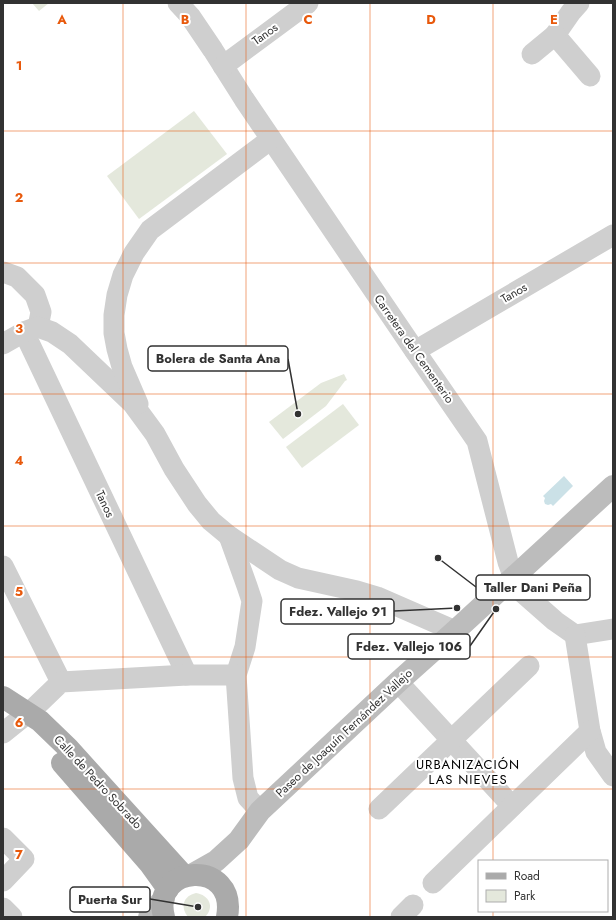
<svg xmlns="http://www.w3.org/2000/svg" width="616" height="920" viewBox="0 0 616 920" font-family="Jost,sans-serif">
  <rect width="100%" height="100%" fill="#fff"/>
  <g fill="#e4e8dc">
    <path d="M32 3H49L39 11Z"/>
    <path d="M194 111 227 154 139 219 107 176Z"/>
    <path d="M344 374 347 380 345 381 326 406 283 439 269 422 321 383Z"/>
    <path d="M343 404 359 425 302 468 286 447Z"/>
    <path d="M196 893C209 895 215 907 205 917H188C180 907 183 896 196 893Z"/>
  </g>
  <path fill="#cbe1e7" d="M564 476 573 486 553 506 551 504 548 505 545 504 544 501 545 498 543 496Z"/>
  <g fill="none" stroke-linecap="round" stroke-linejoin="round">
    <g stroke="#cfcfcf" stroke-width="21">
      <path d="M178 3 190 16 213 50 244 99 415 351 477 441 508 562 514 578 522 592 555 621 575 635 613 629"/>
      <path d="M579 3 571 12 555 35 590 76"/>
      <path d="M532 54 555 35"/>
      <path d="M223 66 308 3"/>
      <path d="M3 272 17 277 35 295 41 312 38 327"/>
      <path d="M24 332 187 675"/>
      <path d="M3 344 24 332 38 327 52 332 70 344 133 404 155 434 174 469 197 504 211 521 229 536 280 570 298 578 357 591 377 597 455 631"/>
      <path d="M415 351 613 235"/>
      <path d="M138 404 122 367 117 349 114 333V315L117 295 123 275 134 253 150 230 271 139"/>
      <path d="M229 536 247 586 252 601 245 647 236 675 243 778 248 798 260 811"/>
      <path d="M3 566 61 682"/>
      <path d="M575 635 590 731 596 752 613 776"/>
      <path d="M398 682 512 806"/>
      <path d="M3 733 34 708 61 682 187 675H236"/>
      <path d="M379 809 529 666"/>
      <path d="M3 838 24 859 3 881"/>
      <path d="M433 883 590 731"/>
      <path d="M3 908 12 917"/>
      <path d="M401 917 413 905"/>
    </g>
    <g stroke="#bcbcbc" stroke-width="22">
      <path d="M193 874 216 861 239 840 260 811 398 682 455 631 613 486"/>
      <path d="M149 917 164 898"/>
    </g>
    <g stroke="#aaa" stroke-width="22">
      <path d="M3 697 40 721 68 748 184 876"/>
      <path d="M62 763 150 864 168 889"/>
      <path d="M164 917C150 864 238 858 227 917"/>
    </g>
  </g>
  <path fill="none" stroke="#e8590c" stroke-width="1" stroke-opacity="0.55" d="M123 3V917M246 3V917M370 3V917M493 3V861M3 131H613M3 263H613M3 394H613M3 526H613M3 657H613M3 789H613M493 911V917"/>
  <g text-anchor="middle" stroke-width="4" stroke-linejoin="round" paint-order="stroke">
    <g font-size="12" fill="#323232" stroke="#fff">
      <text transform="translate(265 34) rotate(-36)" y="4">Tanos</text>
      <text transform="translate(514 293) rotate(-30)" y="4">Tanos</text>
      <text transform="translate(414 349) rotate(55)" y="4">Carretera del Cementerio</text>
      <text transform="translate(105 504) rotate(65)" y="4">Tanos</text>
      <text transform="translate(344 733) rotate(-43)" y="4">Paseo de Joaquín Fernández Vallejo</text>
      <text transform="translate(98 782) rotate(47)" y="4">Calle de Pedro Sobrado</text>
    </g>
    <g font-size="13" letter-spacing="1" fill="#000" stroke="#fff">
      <text x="468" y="769">URBANIZACIÓN<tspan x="468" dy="15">LAS NIEVES</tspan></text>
    </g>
  </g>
  <g font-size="13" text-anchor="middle" font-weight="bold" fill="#e8590c" stroke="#fff" stroke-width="4" stroke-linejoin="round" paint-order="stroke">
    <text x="62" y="24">A</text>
    <text x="185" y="24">B</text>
    <text x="308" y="24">C</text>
    <text x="431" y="24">D</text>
    <text x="554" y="24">E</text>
    <text x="19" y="70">1</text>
    <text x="19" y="202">2</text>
    <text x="19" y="333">3</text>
    <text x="19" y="465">4</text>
    <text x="19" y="596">5</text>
    <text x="19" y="727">6</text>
    <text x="19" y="859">7</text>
  </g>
  <path fill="none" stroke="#323232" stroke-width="1.5" d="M298 414L288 359M438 558L476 587M457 608L394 611M496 609L470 646M198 907L150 899"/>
  <g fill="#323232" stroke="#fff" stroke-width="1.5">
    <circle cx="298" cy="414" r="4"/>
    <circle cx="438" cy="558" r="4"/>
    <circle cx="457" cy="608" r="4"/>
    <circle cx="496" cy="609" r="4"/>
    <circle cx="198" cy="907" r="4"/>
  </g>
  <g fill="#fff" stroke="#323232" stroke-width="1.5">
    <rect x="148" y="346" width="140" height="25" rx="4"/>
    <rect x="476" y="575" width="114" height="25" rx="4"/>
    <rect x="281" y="599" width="113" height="25" rx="4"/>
    <rect x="348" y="634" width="122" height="25" rx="4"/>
    <rect x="70" y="887" width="80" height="25" rx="4"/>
  </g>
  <g font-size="13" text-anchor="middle" font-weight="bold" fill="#323232">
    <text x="218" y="363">Bolera de Santa Ana</text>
    <text x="533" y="592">Taller Dani Peña</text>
    <text x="338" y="616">Fdez. Vallejo 91</text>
    <text x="409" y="651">Fdez. Vallejo 106</text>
    <text x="110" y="904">Puerta Sur</text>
  </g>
  <rect width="616" height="920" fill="none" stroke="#323232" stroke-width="8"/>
  <rect x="478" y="860" width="130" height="52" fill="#ffffff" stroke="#adadad"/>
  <rect x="486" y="873" width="20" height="6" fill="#aaaaaa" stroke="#adadad"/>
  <text x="514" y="880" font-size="12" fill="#323232">Road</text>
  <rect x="486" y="890" width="20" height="12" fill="#e4e8dc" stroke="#adadad"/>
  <text x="514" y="900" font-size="12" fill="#323232">Park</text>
</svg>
